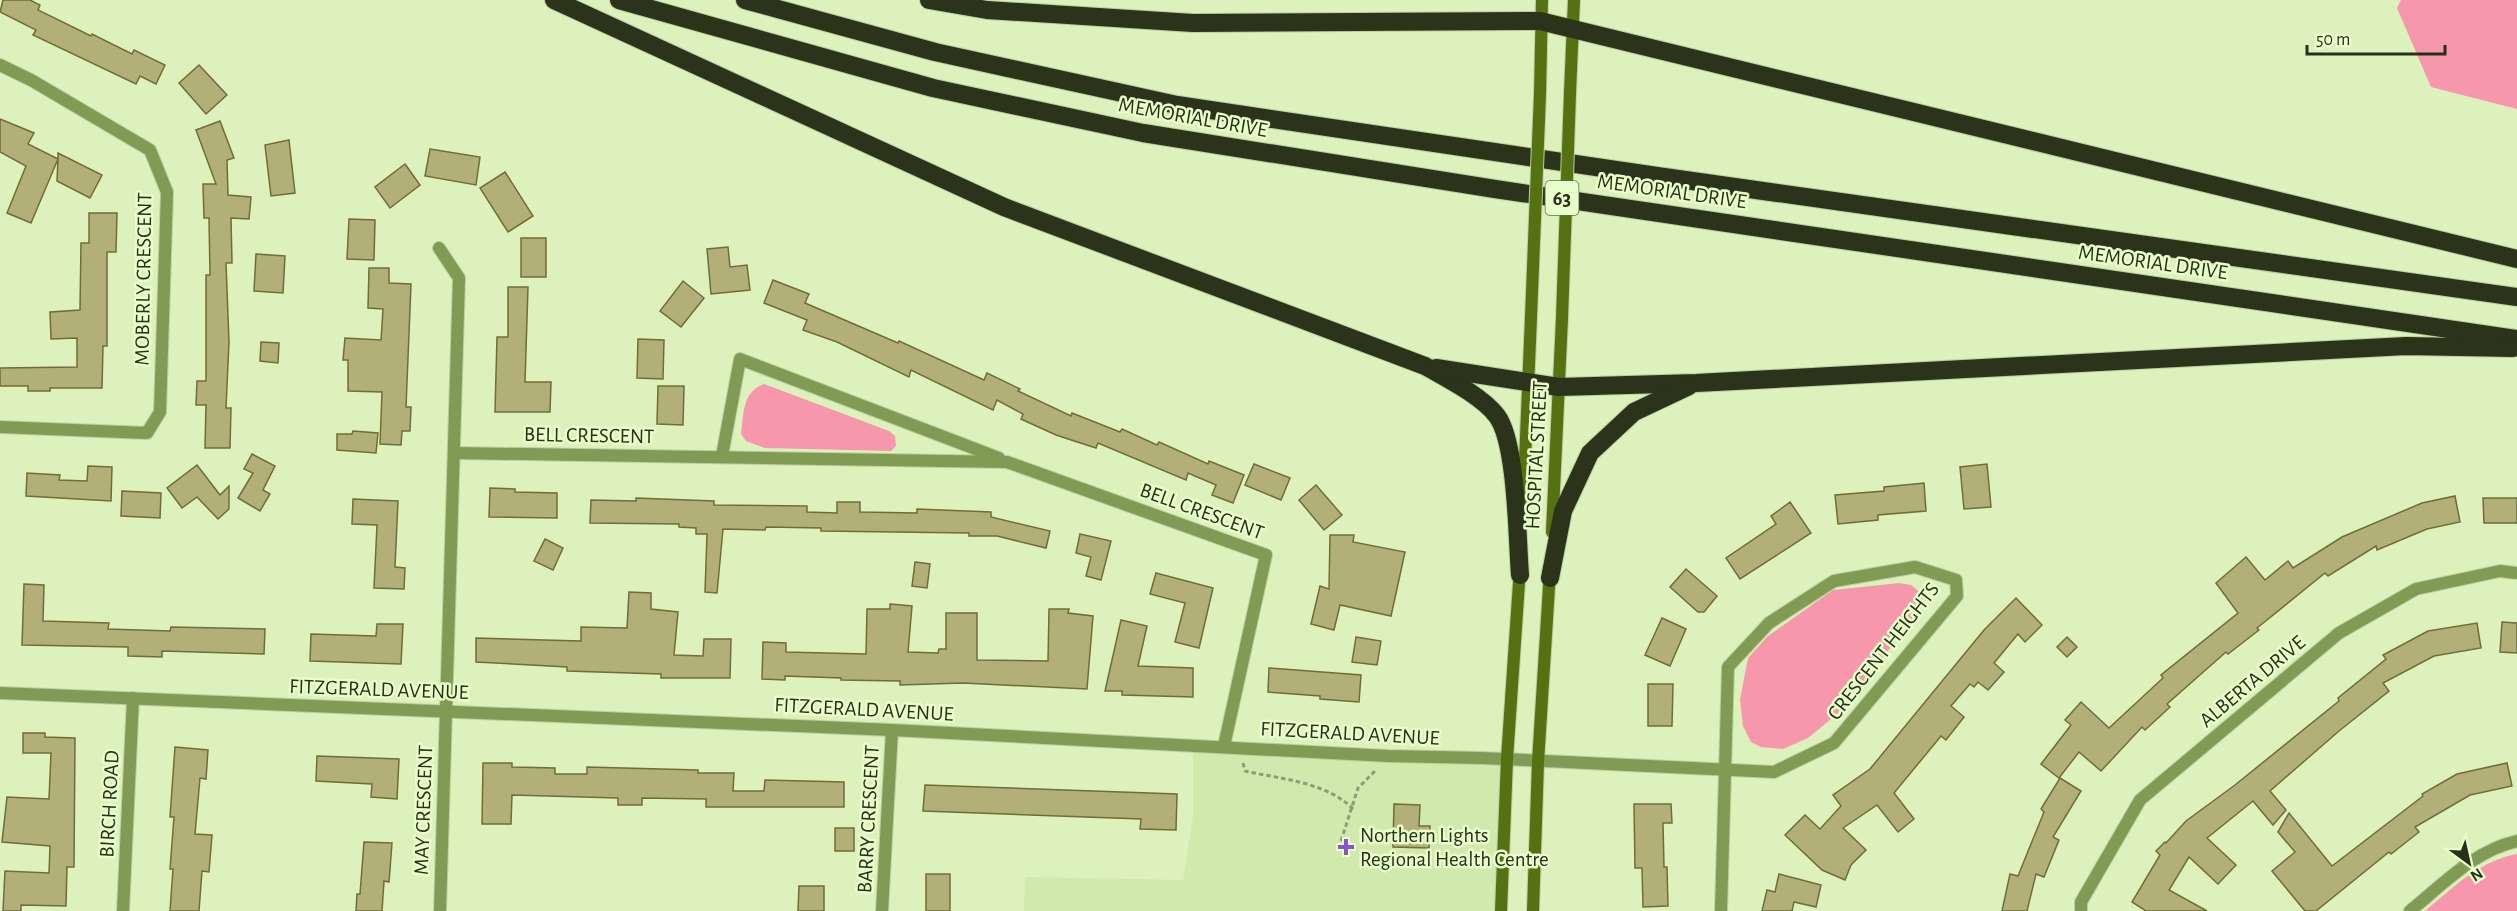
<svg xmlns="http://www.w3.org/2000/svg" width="2517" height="911" viewBox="0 0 2517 911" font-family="'Alegreya Sans',sans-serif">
  <rect width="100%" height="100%" fill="#dcf1bc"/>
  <path fill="#d1e9ac" d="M1193 745 1507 759 1501 911H1024L1025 877 1183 880 1193 817Z"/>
  <g fill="#f697ac">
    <path d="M2401 0H2517V109L2431 87 2397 8Z"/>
    <path d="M764 384 889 431 895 436 896 446 891 451 765 448 746 441 741 434C744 413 742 392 764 384Z"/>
    <path d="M1899 583 1911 585 1922 594 1923 606 1842 710 1808 738 1783 749 1761 747 1751 742 1743 726 1740 700 1748 658 1768 636 1833 590Z"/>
    <path d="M2517 854V911H2425C2454 887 2479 861 2517 854Z"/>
  </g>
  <g fill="#b2b078" stroke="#706d38" stroke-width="1.5">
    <path d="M3 0H30L40 5 38 10 91 36 92 34 132 54 134 50 165 65 156 84 140 76 136 84 33 35 36 30 0 12Z"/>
    <path d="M199 65 227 95 206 114 179 83Z"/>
    <path d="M0 119 34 133 28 144 58 159V153L102 175 90 198 57 181 58 159 31 223 7 213 26 166 0 152Z"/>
    <path d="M220 121 234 158 227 160 228 195 251 197 249 219 231 218 232 263H226L229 342 226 408H231L230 448H205L206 405H196L197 381H206V275H210L209 218H204L203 184H216L196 130Z"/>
    <path d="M289 140 295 193 271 196 265 145Z"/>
    <path d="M430 149 480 157 476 185 425 176Z"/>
    <path d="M405 164 420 185 390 208 375 187Z"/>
    <path d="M505 172 533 216 508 232 480 188Z"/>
    <path d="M89 213H117L116 252H107V346H103L102 388H50V391H28V386H0V368L77 367V338L51 339 50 312 80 310 81 243H89Z"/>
    <path d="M349 219 375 220 374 260 347 259Z"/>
    <rect x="521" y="238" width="25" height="39"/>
    <path d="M728 247 730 267 747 265 750 290 711 294 707 249Z"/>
    <path d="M256 254 285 256 283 293 254 291Z"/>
    <path d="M369 268H389V283L411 284 406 407H411L410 431H402L401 445 380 444 382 392 348 391V360H343L345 338 381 340 383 309 368 308Z"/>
    <path d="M773 280 809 294 805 303 898 343 899 341 984 380 987 373 1020 389 1018 391 1071 416 1072 413 1120 432 1122 429 1157 445 1159 442 1208 464 1209 461 1244 475 1233 503 1212 495 1216 485 1188 473 1186 480 1098 443 1096 448 1056 435 1021 419 1023 414 997 400 993 410 911 370 909 377 837 342 803 330 807 320 764 303Z"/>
    <path d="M683 281 704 298 681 327 660 311Z"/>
    <path d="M508 287H528L525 382H551L550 412H495L497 337H508Z"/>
    <path d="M638 339 664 340 663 379 637 378Z"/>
    <path d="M261 342 279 343 278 363 260 361Z"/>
    <path d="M658 386H684L683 425 657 424Z"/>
    <path d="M353 431 378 433 376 453 337 450V434H352Z"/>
    <path d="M252 454 275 466 263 490 270 494 260 511 238 498 253 473 244 469Z"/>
    <path d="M1254 464 1290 478 1281 500 1245 485Z"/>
    <path d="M1987 464 1991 507 1964 509 1960 467Z"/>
    <path d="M197 465 220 495 229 486V509L218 519 197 497 182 508 167 488Z"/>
    <path d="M88 466 112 467 111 501 26 496 27 473 60 475 59 480 87 481Z"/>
    <path d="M1924 483 1926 511 1878 515V520L1838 524 1835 495 1884 491V487Z"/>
    <path d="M1316 485 1342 515 1324 530 1299 500Z"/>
    <path d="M490 488 515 489V492L557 493V518L489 517Z"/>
    <path d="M122 491 161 493 160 518 121 516Z"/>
    <path d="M2455 496 2460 522 2427 529 2377 550 2376 546 2328 576 2325 573 2257 628 2259 630 2228 654 2226 652 2167 704 2170 707 2145 730 2142 727 2101 771 2079 752 2059 778 2041 764 2071 725 2065 720 2081 702 2109 728 2163 678 2161 675 2238 613 2216 583 2246 557 2265 580 2288 561 2293 568 2342 537 2422 503Z"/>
    <path d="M636 498 714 501V505L807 506V512L837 513V502H860V512L917 513V509L991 512V517L1050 531 1046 548 997 536H969V533L821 531V528L766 527 765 530 723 529 717 593 705 592 707 534H696V528L679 527V524L590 523 591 500 636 501Z"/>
    <path d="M2483 498H2517V523H2484Z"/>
    <path d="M353 499 398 501 395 567 405 568 404 589 374 588 377 525 352 524Z"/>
    <path d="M1790 502 1811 533 1740 579 1726 558 1776 524 1771 516Z"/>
    <path d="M1080 534 1111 541 1101 580 1086 576 1091 557 1076 553Z"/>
    <path d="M1330 535H1354L1353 542 1405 552 1391 616 1340 605 1334 630 1311 624 1320 586 1329 589Z"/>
    <path d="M545 539 563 548 553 570 534 561Z"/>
    <path d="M915 562 930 564 927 588 912 586Z"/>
    <path d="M1686 569 1717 596 1704 612H1698L1670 587Z"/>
    <path d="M1156 573 1213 588 1199 648 1175 642 1185 603 1150 594Z"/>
    <path d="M24 584 44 585 43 621 109 623 108 629 170 631 171 627 265 629 264 654 162 651V657L128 656V647L22 645Z"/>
    <path d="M629 592 651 593V609L678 612 674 655 703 656 704 639H731L730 678H661V674L567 671V667L476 662V638L581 641V627L627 628Z"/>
    <path d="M2016 598 2042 625 2025 642 2018 634 1994 663 2004 672 1988 690 1978 682 1974 687 1970 684 1951 706 1964 717 1946 740 1941 736 1894 793 1914 819 1898 832 1877 805 1843 828 1866 850 1851 865 1845 880 1822 870 1785 835 1805 815 1820 829 1841 806 1833 795 1870 769 1984 630Z"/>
    <path d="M890 604 912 606 908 652 938 653 939 649H946V613H977V660L1048 661 1049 609H1069L1068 613 1093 616 1087 689 963 683 900 685V681L841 680V678L785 676V680L762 679 763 642 786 643V652L866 654 867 609H890Z"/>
    <path d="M1662 618 1686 629 1670 666 1645 655Z"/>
    <path d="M1121 620 1147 626 1138 666 1193 668V697L1122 695V691H1105Z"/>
    <path d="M2502 622 2517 623V653L2500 652Z"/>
    <path d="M2477 623 2481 648 2434 656 2383 683 2389 691 2339 731 2270 791 2286 810 2273 825 2253 801 2207 838 2236 865 2218 884 2189 857 2169 890 2207 911H2146L2132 902 2160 855 2156 851 2165 842 2166 843 2186 821 2235 785 2339 701 2338 698 2386 659 2383 655 2428 631Z"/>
    <path d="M377 624H403L401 664 310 661 311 634 376 636Z"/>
    <path d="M1356 637 1381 641 1377 665 1352 662Z"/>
    <path d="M2067 637 2077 647 2067 657 2057 647Z"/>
    <path d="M1269 668 1361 675 1359 702 1320 699V696L1268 692Z"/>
    <path d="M1648 684H1673L1672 726H1648Z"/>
    <path d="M23 733H45V737L75 738 74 867H67L66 906 21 905V911H3L5 871 49 873 50 846 2 842 7 797 49 799 51 753H23Z"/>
    <path d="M175 747 208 750 206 779 200 778 195 834 212 835 209 872 202 871 199 911H170L173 869H170L174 817H170Z"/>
    <path d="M317 756 399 759 397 799 371 797 372 784 316 781Z"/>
    <path d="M483 763H512V767L555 768V774H587V767L698 770V773H734L733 791H764L765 780 844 782V807H706V799L642 798V805H618V798L512 795 511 824H482Z"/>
    <path d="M2507 763 2512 786 2470 795 2415 827 2419 832 2391 854 2389 852 2316 911H2305L2272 871 2295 852 2278 832 2289 813 2332 866 2423 796 2422 794 2457 774Z"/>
    <path d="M2060 778 2081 791 2053 837 2059 840 2044 877 2036 874 2027 911H2002L2010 874 2018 876 2044 812 2041 809Z"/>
    <path d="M925 785 1177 794 1176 830 1140 829 1141 819 923 811Z"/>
    <path d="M1394 804 1420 805 1419 826H1430L1429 848 1393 847Z"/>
    <path d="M1634 804H1671L1672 823H1663L1664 867H1667L1668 906 1643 907 1642 868H1635Z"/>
    <rect x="835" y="828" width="19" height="23"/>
    <path d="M364 842 392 843 389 882 384 881 382 911H356L357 894H360Z"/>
    <rect x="926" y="874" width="24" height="37"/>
    <path d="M1779 874 1821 885 1816 907 1794 902 1792 911H1762L1767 890 1775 892Z"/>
    <path d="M799 886H824V911H798Z"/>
  </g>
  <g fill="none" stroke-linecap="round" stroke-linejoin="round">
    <g stroke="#bcce9f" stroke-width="14">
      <g id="street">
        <path d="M0 65 31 80 150 150 167 192 160 412 147 433 0 427"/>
        <path d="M439 248 459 278 440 911"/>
        <path d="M455 453 1007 462 1266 555 1224 746"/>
        <path d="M722 456 740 359 999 458"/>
        <path d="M0 693 892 730 1388 756 1482 758 1774 772 1834 743 1957 596 1956 580 1915 567 1834 581 1769 623 1728 667 1721 911"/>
        <path d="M123 911 133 698"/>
        <path d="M882 911 892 730"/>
        <path d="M2081 911V902L2140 800 2339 633 2416 589 2500 571 2517 573"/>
        <path d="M2410 911C2442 885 2475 850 2517 841"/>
      </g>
    </g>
    <g stroke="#bcce9f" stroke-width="14">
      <g id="secondary">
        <path d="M1570 93 1574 0"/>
        <path d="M1540 94 1542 0"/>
        <path d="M1523 508 1531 317"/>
        <path d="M1552 532 1562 318"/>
        <path d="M1501 911 1507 759 1520 568"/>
        <path d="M1533 911 1538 762 1550 571"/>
      </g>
    </g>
    <g stroke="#bcce9f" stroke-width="20">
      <g id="highway">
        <path d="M554 0 1004 207 1425 366C1446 378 1482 396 1497 416 1517 443 1517 538 1520 575"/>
        <path d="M619 0 933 88 1143 133 1495 189 2517 339"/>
        <path d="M745 0 935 52 1177 105 1657 176 2517 297"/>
        <path d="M929 0 987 10 1193 23 1540 21 2517 259"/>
        <path d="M1436 368 1559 387 1696 383 2406 346 2513 348"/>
        <path d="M1550 578 1563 511 1590 453 1634 412 1689 386"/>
      </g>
    </g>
    <g stroke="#8e9d76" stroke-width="3" stroke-dasharray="4.5 3" stroke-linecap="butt">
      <path d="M1243 763 1245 771C1280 779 1327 782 1353 809"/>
      <path d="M1341 841 1358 788 1375 771"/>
    </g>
    <use href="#street" stroke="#819a54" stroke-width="12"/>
    <use href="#secondary" stroke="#557111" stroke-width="12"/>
    <use href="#highway" stroke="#2b341b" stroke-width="18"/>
    <g stroke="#bcce9f" stroke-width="14" stroke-linecap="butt">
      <g id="secondary-bridge">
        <path d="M1531 317 1540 94"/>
        <path d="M1562 318 1570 93"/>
      </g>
    </g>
    <use href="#secondary-bridge" stroke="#557111" stroke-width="12"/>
  </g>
  <path fill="#8f51c7" stroke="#e9ffc9" stroke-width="2" d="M1343 838h6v6h6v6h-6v6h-6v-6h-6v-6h6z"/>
  <g text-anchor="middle" stroke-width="5" stroke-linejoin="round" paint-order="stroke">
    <rect fill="#e9ffc9" stroke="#626e4f" stroke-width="1.5" x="1545.5" y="181" width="33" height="34" rx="4.5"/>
    <g font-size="20" font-weight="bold" fill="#28301b">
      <text x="1562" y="205">63</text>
    </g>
    <g font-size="21" fill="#28301b" stroke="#e9ffc9">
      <text transform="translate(1193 117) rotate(10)" y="7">MEMORIAL DRIVE</text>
      <text transform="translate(1672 191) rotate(8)" y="7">MEMORIAL DRIVE</text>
      <text transform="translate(2153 262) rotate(8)" y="7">MEMORIAL DRIVE</text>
      <text transform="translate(143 279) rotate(-89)" y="7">MOBERLY CRESCENT</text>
      <text transform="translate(589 435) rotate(1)" y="7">BELL CRESCENT</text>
      <text transform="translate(1536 455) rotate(-87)" y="7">HOSPITAL STREET</text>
      <text transform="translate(1202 511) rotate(20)" y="7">BELL CRESCENT</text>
      <text transform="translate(1883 651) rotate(-52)" y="7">CRESCENT HEIGHTS</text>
      <text transform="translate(2252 681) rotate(-40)" y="7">ALBERTA DRIVE</text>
      <text transform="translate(379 689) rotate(2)" y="7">FITZGERALD AVENUE</text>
      <text transform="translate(864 709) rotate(3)" y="7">FITZGERALD AVENUE</text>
      <text transform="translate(1350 733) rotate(3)" y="7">FITZGERALD AVENUE</text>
      <text transform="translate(109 804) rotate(-87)" y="7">BIRCH ROAD</text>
      <text transform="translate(423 810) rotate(-88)" y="7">MAY CRESCENT</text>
      <text transform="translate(868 819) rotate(-87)" y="7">BARRY CRESCENT</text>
    </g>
    <g font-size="21" fill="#28301b" stroke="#e9ffc9" text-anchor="start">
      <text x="1360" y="842">Northern Lights<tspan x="1360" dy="24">Regional Health Centre</tspan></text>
    </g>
  </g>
  <g transform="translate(2469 863) rotate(147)" stroke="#e9ffc9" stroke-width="4.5" paint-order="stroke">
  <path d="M0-4.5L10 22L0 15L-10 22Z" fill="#28301b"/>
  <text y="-9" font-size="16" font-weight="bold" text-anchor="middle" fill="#28301b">N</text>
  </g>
  <path d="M2307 45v9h138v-9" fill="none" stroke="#28301b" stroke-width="3"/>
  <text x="2316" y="45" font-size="18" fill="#28301b" stroke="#e9ffc9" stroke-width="4.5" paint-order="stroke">50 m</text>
</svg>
